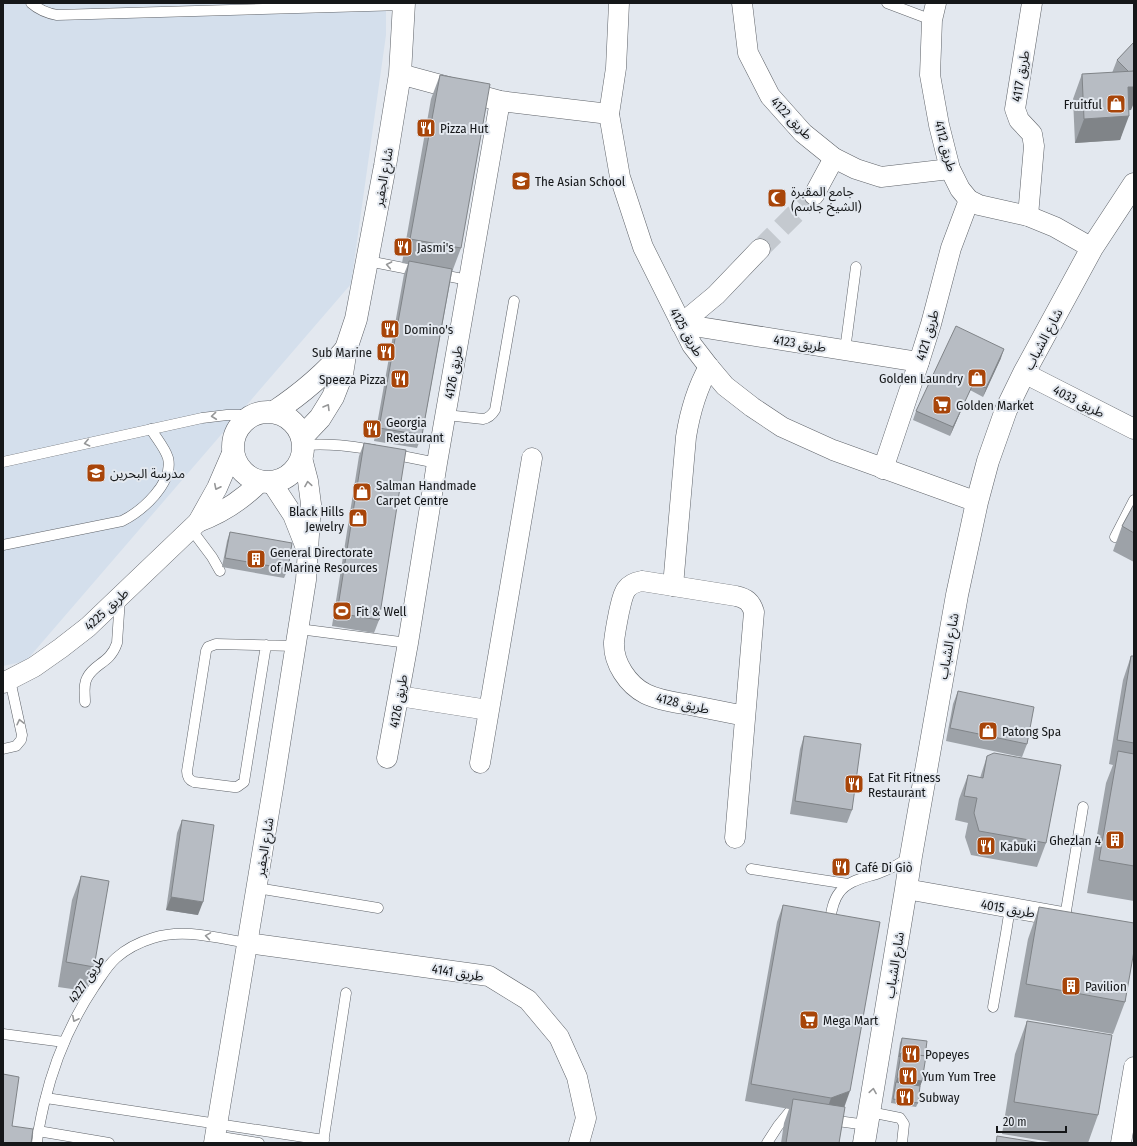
<svg xmlns="http://www.w3.org/2000/svg" width="1137" height="1146" viewBox="0 0 1137 1146" font-family="'Fira Sans Condensed','Noto Sans Arabic',sans-serif">
  <rect width="100%" height="100%" fill="#e3e8ef"/>
  <path fill="#d4dfec" d="M3 3H386V35L351 284 26 661 3 666Z"/>
  <g fill="none" stroke-linecap="round" stroke-linejoin="round">
    <path stroke="#c4c9cf" stroke-width="20" stroke-dasharray="20 10" stroke-linecap="butt" d="M760 249 814 195"/>
    <g stroke="#5f6369" stroke-width="11">
      <g id="service">
        <path d="M31 3C39 10 46 13 57 15L404 5"/>
        <path d="M887 3 932 20"/>
        <path d="M368 261 419 271"/>
        <path d="M437 274 468 280"/>
        <path d="M845 350 856 267"/>
        <path d="M446 415 483 419C489 418 492 415 495 410L514 301"/>
        <path d="M304 445C329 443 350 446 374 450"/>
        <path d="M392 454 437 463"/>
        <path d="M3 462 202 418 227 415H253"/>
        <path d="M191 529 212 557 220 571"/>
        <path d="M1115 537 1134 500"/>
        <path d="M3 545 122 521C142 511 174 483 168 458 165 448 156 438 151 429"/>
        <path d="M299 629 408 643"/>
        <path d="M266 645 244 782 237 787H234L194 782C189 780 187 777 187 771L206 651 208 647 216 644 296 646"/>
        <path d="M85 702C85 694 83 685 87 678 94 663 110 664 117 643L120 598"/>
        <path d="M3 749 16 746 21 740 22 735 10 680"/>
        <path d="M751 869 848 884"/>
        <path d="M257 888 378 908"/>
        <path d="M1065 917 1083 807"/>
        <path d="M829 925C831 915 832 902 839 893 848 880 865 878 879 873 890 869 900 864 909 857"/>
        <path d="M993 1007 1006 933 1010 908"/>
        <path d="M3 1034 64 1042"/>
        <path d="M46 1098 324 1140"/>
        <path d="M870 1112 900 1118 904 1124 902 1143"/>
        <path d="M830 1120 867 1125"/>
        <path d="M38 1131 109 1143"/>
        <path d="M215 1136 259 1143"/>
        <path d="M37 1143C38 1130 41 1117 44 1104 54 1062 70 1023 94 987 101 977 107 966 116 958 126 949 140 942 153 938 183 928 217 938 247 943"/>
        <path d="M323 1143 346 993"/>
        <path d="M767 1143 778 1126 791 1110"/>
      </g>
    </g>
    <g stroke="#5f6369" stroke-width="21">
      <g id="minor">
        <path d="M619 3 616 68 609 114 620 177 643 247 692 345 709 367 725 386 752 407 782 427 833 450 977 502"/>
        <path d="M742 3 748 53 770 96 803 133 834 158 856 169 881 177 950 169"/>
        <path d="M936 3 932 20 930 75 939 125 950 169 960 189 969 200 979 205 1028 216 1055 227 1092 248"/>
        <path d="M400 74 500 101 609 114"/>
        <path d="M814 195 834 158"/>
        <path d="M1028 216 1034 146 1032 134 1019 120 1015 109 1032 3"/>
        <path d="M681 324 919 362"/>
        <path d="M681 324 716 295 760 249"/>
        <path d="M1024 373 1134 429"/>
        <path d="M883 469 919 362 931 324 951 248 969 200"/>
        <path d="M272 483 293 515 306 548"/>
        <path d="M198 522C223 513 242 500 260 482"/>
        <path d="M673 586 686 437C690 412 696 390 709 367"/>
        <path d="M3 683 34 667 61 648 88 627 198 522 217 488 233 451"/>
        <path d="M399 696 488 710"/>
        <path d="M387 758 408 643 437 463 500 101"/>
        <path d="M480 763 532 458"/>
        <path d="M735 838 754 612C751 602 746 598 736 596L642 581C623 584 623 596 619 612 617 622 615 632 614 642 613 663 628 685 646 694 658 700 672 702 685 704 705 708 725 712 745 716"/>
        <path d="M906 889 1063 917"/>
        <path d="M247 943 489 976 528 1000 559 1037 577 1077 586 1118 579 1143"/>
        <path d="M214 1143 274 782 306 580 311 504 308 481 302 458"/>
        <path d="M1121 1143 1134 1067"/>
      </g>
    </g>
    <g stroke="#5f6369" stroke-width="23">
      <g id="tertiary">
        <circle cx="268" cy="447" r="35"/>
        <path d="M274 412C301 394 325 374 346 349"/>
        <path d="M302 437 320 418 333 397 342 374 346 349 356 319 385 166 400 74 404 3"/>
        <path d="M864 1143 906 889 911 856 957 595 977 502 988 461 1006 410 1024 373 1092 248 1134 184"/>
      </g>
    </g>
    <use href="#service" stroke="#fff" stroke-width="10"/>
    <use href="#minor" stroke="#fff" stroke-width="20"/>
    <use href="#tertiary" stroke="#fff" stroke-width="22"/>
  </g>
  <g fill="#9da2a8">
    <path d="M1134 42 1131 110H1129L1120 140 1075 143 1073 99 1082 74 1112 73 1117 60Z"/>
    <path d="M440 75 461 248 452 272 422 435 417 448 374 441 404 274 408 264 402 263 431 99Z"/>
    <path d="M1001 358 983 397 970 390 950 436 913 420 916 411Z"/>
    <path d="M364 443 379 620 374 633 332 626 359 456Z"/>
    <path d="M1134 504V562L1113 551 1122 526Z"/>
    <path d="M230 532 288 569 284 578 222 567 227 541Z"/>
    <path d="M1131 656H1134V901L1087 893 1106 783 1113 765 1109 764 1123 680Z"/>
    <path d="M958 691 1027 744 1022 757 946 741 953 704Z"/>
    <path d="M804 736 852 810 847 823 790 814 800 749Z"/>
    <path d="M987 756 1046 843 1037 867 971 855 965 837 968 823 955 820 959 799 968 775 980 778Z"/>
    <path d="M182 820 198 915 166 910 177 833Z"/>
    <path d="M81 876 94 967 86 991 58 987 72 900Z"/>
    <path d="M783 905 844 1107 839 1143H781L784 1123 789 1109 745 1101 777 922Z"/>
    <path d="M1039 907 1125 1002 1113 1034 1014 1017 1028 939Z"/>
    <path d="M1027 1021 1098 1115 1088 1143H1057L1002 1134 1015 1054Z"/>
    <path d="M902 1038 925 1056 922 1081 920 1086 918 1103 916 1107 891 1103 900 1043Z"/>
  </g>
  <g fill="#808488">
    <path d="M1128 87H1134V103L1131 110 1119 111Z"/>
    <path d="M1129 116 1120 140 1075 143 1084 119Z"/>
    <path d="M1004 349 1001 358 983 397 986 388Z"/>
    <path d="M974 382 970 390 950 436 953 427Z"/>
    <path d="M171 897 203 902 198 915 166 910Z"/>
    <path d="M897 1078 922 1081 919 1090 896 1082Z"/>
    <path d="M850 1091 844 1108 825 1115 831 1098Z"/>
  </g>
  <g fill="#b7bcc3" stroke="#808488">
    <path d="M1134 42V71L1129 72 1117 60Z"/>
    <path d="M1134 71V87H1128L1129 116 1084 119 1082 74Z"/>
    <path d="M440 75 490 84 461 248 410 239Z"/>
    <path d="M409 261 452 269 422 435 379 428Z"/>
    <path d="M956 326 1004 349 986 388 974 382 953 427 916 411Z"/>
    <path d="M364 443 406 450 379 620 337 613Z"/>
    <path d="M1134 504V533L1122 526Z"/>
    <path d="M230 532 292 543 288 569 225 558Z"/>
    <path d="M1131 656H1134V743L1117 740Z"/>
    <path d="M958 691 1034 707 1027 744 950 728Z"/>
    <path d="M804 736 861 744 852 810 795 801Z"/>
    <path d="M1118 751 1134 754V866L1099 860Z"/>
    <path d="M994 753 1061 765 1046 843 979 831 974 813 977 798 964 796 968 775 983 778 987 756Z"/>
    <path d="M182 820 214 825 203 902 171 897Z"/>
    <path d="M81 876 109 881 94 967 66 962Z"/>
    <path d="M783 905 880 922 850 1091 831 1098 751 1084Z"/>
    <path d="M1039 907 1134 923V951L1125 1002 1026 984Z"/>
    <path d="M1027 1021 1112 1035 1098 1115 1014 1102Z"/>
    <path d="M902 1038 927 1041 925 1056 901 1053 899 1057Z"/>
    <path d="M901 1053 926 1056 922 1081 897 1078Z"/>
    <path d="M3 1074 19 1077 12 1126 33 1129 31 1143H3Z"/>
    <path d="M896 1082 920 1086 918 1103 893 1099Z"/>
    <path d="M793 1099 845 1107 839 1143H786Z"/>
    <path d="M997 1136 1041 1143H996Z"/>
  </g>
  <defs><path id="oneway-chevron" d="M-2-3.5L2.5 0L-2 3.5" fill="none" stroke-width="1.6" stroke-linecap="round" stroke-linejoin="round"/></defs>
  <g stroke="#969798">
    <use href="#oneway-chevron" transform="translate(389 265) rotate(-169)"/>
    <use href="#oneway-chevron" transform="translate(327 407) rotate(-59)"/>
    <use href="#oneway-chevron" transform="translate(214 416) rotate(174)"/>
    <use href="#oneway-chevron" transform="translate(87 443) rotate(167)"/>
    <use href="#oneway-chevron" transform="translate(308 484) rotate(-99)"/>
    <use href="#oneway-chevron" transform="translate(217 487) rotate(116)"/>
    <use href="#oneway-chevron" transform="translate(20 722) rotate(-103)"/>
    <use href="#oneway-chevron" transform="translate(208 936) rotate(-171)"/>
    <use href="#oneway-chevron" transform="translate(75 1019) rotate(117)"/>
    <use href="#oneway-chevron" transform="translate(873 1091) rotate(-81)"/>
  </g>
  <defs>
    <g id="shop-square" transform="scale(1)"><rect x="-9" y="-9" width="18" height="18" rx="4" fill="#a84509" stroke="#e3e8ef"/><path d="M-5-2.5h2.3a2.7 3.5 0 0 1 5.4 0H5L5.5 6h-11ZM-1.5-2.5h3a1.5 2.3 0 0 0-3 0Z" fill="#fff"/></g>
    <g id="restaurant-square" transform="scale(1)"><rect x="-9" y="-9" width="18" height="18" rx="4" fill="#a84509" stroke="#e3e8ef"/><path d="M-5-6h1v4h1v-4h1v4h1v-4h1v5L-1.5 .5V6h-2V.5L-5-1ZM5-6V6H3V1.5H1.5Q1.5-4 5-6Z" fill="#fff"/></g>
    <g id="school-square" transform="scale(1)"><rect x="-9" y="-9" width="18" height="18" rx="4" fill="#a84509" stroke="#e3e8ef"/><path d="M0-5L7-2L0 1L-7-2ZM-4 1L0 2.5L4 1V4Q0 6-4 4Z" fill="#fff"/></g>
    <g id="mosque-square" transform="scale(1)"><rect x="-9" y="-9" width="18" height="18" rx="4" fill="#a84509" stroke="#e3e8ef"/><path d="M3.5-4.9A6 6 0 1 0 3.5 4.9A5 5 0 1 1 3.5-4.9Z" fill="#fff"/></g>
    <g id="supermarket-square" transform="scale(1)"><rect x="-9" y="-9" width="18" height="18" rx="4" fill="#a84509" stroke="#e3e8ef"/><path d="M-6-5.5h2.5l.6 2H6L4.5 2H-2.5L-4.4-4H-6ZM-1.5 3.2a1.3 1.3 0 1 0 .1 0ZM3 3.2a1.3 1.3 0 1 0 .1 0Z" fill="#fff"/></g>
    <g id="building-square" transform="scale(1)"><rect x="-9" y="-9" width="18" height="18" rx="4" fill="#a84509" stroke="#e3e8ef"/><path d="M-4-6H4V6H1V3H-1V6H-4ZM-2.5-4.3h1.7v1.8h-1.7ZM.8-4.3h1.7v1.8H.8ZM-2.5-1h1.7V.8h-1.7ZM.8-1h1.7V.8H.8Z" fill="#fff"/></g>
    <g id="stadium-square" transform="scale(1)"><rect x="-9" y="-9" width="18" height="18" rx="4" fill="#a84509" stroke="#e3e8ef"/><path d="M0-5a6.5 5 0 1 0 0 10a6.5 5 0 1 0 0-10ZM-3.5-1.8h7v3.6h-7Z" fill="#fff"/></g>
  </defs>
  <g fill-rule="evenodd">
    <use href="#shop-square" x="1116" y="104"/>
    <use href="#restaurant-square" x="426" y="128"/>
    <use href="#school-square" x="521" y="181"/>
    <use href="#mosque-square" x="777" y="198"/>
    <use href="#restaurant-square" x="403" y="247"/>
    <use href="#restaurant-square" x="390" y="329"/>
    <use href="#restaurant-square" x="386" y="352"/>
    <use href="#shop-square" x="977" y="378"/>
    <use href="#restaurant-square" x="400" y="379"/>
    <use href="#supermarket-square" x="942" y="405"/>
    <use href="#restaurant-square" x="372" y="429"/>
    <use href="#school-square" x="96" y="473"/>
    <use href="#shop-square" x="362" y="492"/>
    <use href="#shop-square" x="358" y="518"/>
    <use href="#building-square" x="256" y="559"/>
    <use href="#stadium-square" x="342" y="611"/>
    <use href="#shop-square" x="988" y="731"/>
    <use href="#restaurant-square" x="854" y="784"/>
    <use href="#building-square" x="1115" y="840"/>
    <use href="#restaurant-square" x="986" y="846"/>
    <use href="#restaurant-square" x="841" y="867"/>
    <use href="#building-square" x="1071" y="986"/>
    <use href="#supermarket-square" x="809" y="1020"/>
    <use href="#restaurant-square" x="911" y="1054"/>
    <use href="#restaurant-square" x="908" y="1076"/>
    <use href="#restaurant-square" x="905" y="1097"/>
  </g>
  <g text-anchor="middle" stroke-width="4" stroke-linejoin="round" paint-order="stroke">
    <g font-size="13" fill="#151719" stroke="#e3e8ef">
      <text transform="translate(1020 76) rotate(-80)" y="5">طريق 4117</text>
      <text transform="translate(792 118) rotate(46)" y="5">طريق 4122</text>
      <text transform="translate(946 146) rotate(75)" y="5">طريق 4112</text>
      <text transform="translate(383 177) rotate(-80)" y="5">شارع الجفير</text>
      <text transform="translate(687 332) rotate(60)" y="5">طريق 4125</text>
      <text transform="translate(927 335) rotate(-74)" y="5">طريق 4121</text>
      <text transform="translate(1043 339) rotate(-62)" y="5">شارع الشباب</text>
      <text transform="translate(800 343) rotate(9)" y="5">طريق 4123</text>
      <text transform="translate(453 372) rotate(-80)" y="5">طريق 4126</text>
      <text transform="translate(1079 401) rotate(27)" y="5">طريق 4033</text>
      <text transform="translate(106 609) rotate(-43)" y="5">طريق 4225</text>
      <text transform="translate(948 646) rotate(-80)" y="5">شارع الشباب</text>
      <text transform="translate(398 701) rotate(-80)" y="5">طريق 4126</text>
      <text transform="translate(683 703) rotate(13)" y="5">طريق 4128</text>
      <text transform="translate(264 847) rotate(-81)" y="5">شارع الجفير</text>
      <text transform="translate(1008 908) rotate(10)" y="5">طريق 4015</text>
      <text transform="translate(894 965) rotate(-81)" y="5">شارع الشباب</text>
      <text transform="translate(458 972) rotate(9)" y="5">طريق 4141</text>
      <text transform="translate(86 979) rotate(-56)" y="5">طريق 4227</text>
    </g>
    <g font-size="13" fill="#151719" stroke="#e3e8ef" text-anchor="start">
      <text x="1102" y="109" text-anchor="end">Fruitful</text>
      <text x="440" y="133">Pizza Hut</text>
      <text x="535" y="186">The Asian School</text>
      <text x="791" y="196">جامع المقبرة<tspan x="791" dy="15">(الشيخ جاسم)</tspan></text>
      <text x="417" y="252">Jasmi's</text>
      <text x="404" y="334">Domino's</text>
      <text x="372" y="357" text-anchor="end">Sub Marine</text>
      <text x="963" y="383" text-anchor="end">Golden Laundry</text>
      <text x="386" y="384" text-anchor="end">Speeza Pizza</text>
      <text x="956" y="410">Golden Market</text>
      <text x="386" y="427">Georgia<tspan x="386" dy="15">Restaurant</tspan></text>
      <text x="110" y="478">مدرسة البحرين</text>
      <text x="376" y="490">Salman Handmade<tspan x="376" dy="15">Carpet Centre</tspan></text>
      <text x="344" y="516" text-anchor="end">Black Hills<tspan x="344" dy="15">Jewelry</tspan></text>
      <text x="270" y="557">General Directorate<tspan x="270" dy="15">of Marine Resources</tspan></text>
      <text x="356" y="616">Fit &amp; Well</text>
      <text x="1002" y="736">Patong Spa</text>
      <text x="868" y="782">Eat Fit Fitness<tspan x="868" dy="15">Restaurant</tspan></text>
      <text x="1101" y="845" text-anchor="end">Ghezlan 4</text>
      <text x="1000" y="851">Kabuki</text>
      <text x="855" y="872">Café Di Giò</text>
      <text x="1085" y="991">Pavilion</text>
      <text x="823" y="1025">Mega Mart</text>
      <text x="925" y="1059">Popeyes</text>
      <text x="922" y="1081">Yum Yum Tree</text>
      <text x="919" y="1102">Subway</text>
    </g>
  </g>
  <rect width="1137" height="1146" fill="none" stroke="#151719" stroke-width="8"/>
  <path d="M997 1126v6h69v-6" fill="none" stroke="#151719" stroke-width="2"/>
  <text x="1003" y="1126" font-size="12" fill="#151719" stroke="#e3e8ef" stroke-width="3" paint-order="stroke">20 m</text>
</svg>
